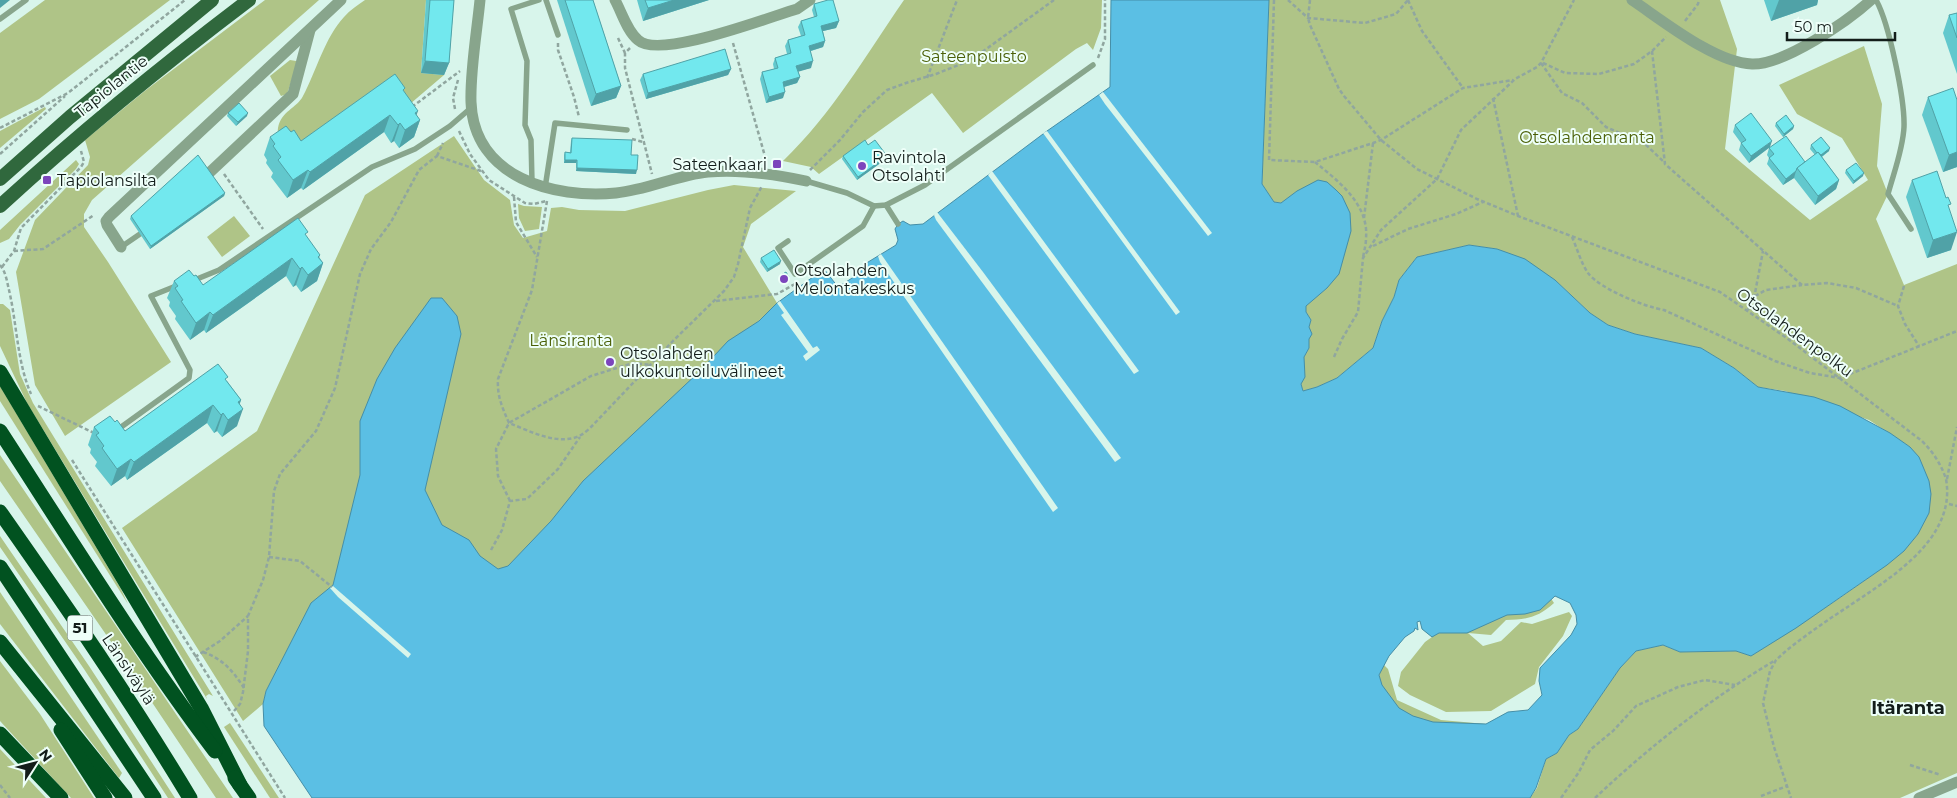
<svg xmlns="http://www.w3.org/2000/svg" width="1957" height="798" viewBox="0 0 1957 798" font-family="Montserrat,sans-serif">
  <rect width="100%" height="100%" fill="#d8f5eb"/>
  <g fill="#afc487">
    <path d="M45 0H170L39 99 0 119V33Z"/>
    <path d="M265 0H319L92 200 84 214V227L108 262 171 362 65 436 35 385 16 272 35 220 88 165 90 157 85 140 146 90Z"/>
    <path d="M365 0H426L421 73 444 75 410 104 295 158C289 150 276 139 278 128 281 111 297 108 303 96 316 72 325 37 344 17 350 10 358 5 365 0Z"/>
    <path d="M904 0H1102L1101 28 1093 50 1087 43 1076 49 963 133 932 93 819 174 811 167 783 161C832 114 866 55 904 0Z"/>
    <path d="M1269 0H1720L1737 49 1725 149 1810 220 1868 180 1842 138 1797 114 1779 85 1864 46 1882 104 1877 166 1888 194 1876 219 1904 285 1957 264V773L1900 798H1530L1537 788 1546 759 1557 753 1569 735 1578 729 1620 668 1636 651 1663 645 1680 652 1737 651 1751 656C1782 636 1813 616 1844 595 1871 576 1896 559 1918 534L1910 447 1869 420 1785 391 1758 387 1734 368 1701 348 1635 334 1608 325 1590 313 1555 280 1497 249 1469 245 1417 257 1399 280 1394 297 1382 321 1373 348 1337 378 1317 387 1303 391 1301 384 1304 357 1309 348V327L1311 320 1306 312 1305 306 1327 288 1297 191 1282 203 1274 202 1262 184Z"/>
    <path d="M290 60 296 61 297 64 287 94 281 96 270 76Z"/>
    <path d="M45 107 46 109 0 148V131Z"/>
    <path d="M454 136 484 180 510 200 514 225 523 238 547 231 551 208 562 207 579 210 625 211 708 190 734 185 796 191 751 224 743 247 777 303 508 566 498 570 335 577 333 586 327 590 280 665 266 691 263 704 243 721 122 528 257 431 365 195Z"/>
    <path d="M76 160 79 164 76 169 20 225 9 239 0 243V230Z"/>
    <path d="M518 204 524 206 542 207 539 229 525 231 519 218Z"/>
    <path d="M234 216 250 236 222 257 207 237Z"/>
    <path d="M0 304H3L10 310 20 374 33 403 213 696 209 694 206 696 207 699 27 403 0 346Z"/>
    <path d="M0 386 121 589 128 604 0 401Z"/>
    <path d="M0 455 233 798H216L125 662 0 481Z"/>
    <path d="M0 536 89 666 175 798H168L84 669 0 547Z"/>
    <path d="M0 592 122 773 119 778 0 624Z"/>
    <path d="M1550 597 1554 603C1539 617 1526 620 1506 620L1491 635 1468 633 1483 646 1501 641 1521 622 1532 624 1569 612 1572 616 1563 636 1539 667 1535 684 1491 711 1446 712 1410 695 1398 686 1401 672 1425 642 1432 637 1422 629 1430 630Z"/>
    <path d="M0 661 40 714 94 798H71L0 721Z"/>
    <path d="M1381 662 1388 669 1397 700 1441 720 1486 724 1433 729 1377 696Z"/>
    <path d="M230 723 279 798H270L224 727Z"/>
    <path d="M0 749 46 798H0Z"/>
  </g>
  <path fill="#5bbfe4" stroke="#458ea7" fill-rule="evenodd" d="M1111 0H1269L1262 184 1274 202 1281 203 1297 191 1318 180 1327 182 1336 190 1342 196 1350 213 1351 231 1339 274 1327 288 1306 306V312L1311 320 1309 327 1312 334 1309 339V348L1304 357 1305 377 1301 384 1303 391 1317 387 1337 378 1373 348 1382 321 1394 297 1399 280 1417 257 1469 245 1497 249 1525 259 1555 280 1590 313 1608 325 1635 334 1701 348 1734 368 1758 387 1814 397 1840 406 1890 433 1910 447 1919 457 1929 481 1931 494 1929 513 1918 534 1904 551 1887 565 1796 628 1751 656 1736 651 1680 652 1663 645 1636 651 1620 668 1578 729 1569 735 1557 753 1546 759 1536 788 1530 798H312L264 726 263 704 266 691 311 603 333 585 360 475V421L377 379 395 348 431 298H442L457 316 461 334 425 490 442 525 469 540 480 556 498 569 508 566 551 521 583 481 700 371 728 341 759 321 777 303 824 269 838 287 860 273V267L896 245 898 240 895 229 898 224 903 221 910 225 923 224 1047 131 1110 87ZM1555 596 1570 603 1576 615 1577 624 1571 635 1540 668 1539 681 1542 695 1528 710 1508 712 1486 724 1433 722 1413 716 1399 708 1382 685 1379 675 1389 656 1405 637 1414 631 1415 628 1418 630 1417 622 1420 621 1422 629 1432 637 1439 633H1467L1507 615 1525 614 1540 610Z"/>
  <g fill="#d8f5eb">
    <path d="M1103 92 1212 233 1208 236 1105 104 1099 95Z"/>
    <path d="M1047 131 1180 312 1176 315 1043 133Z"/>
    <path d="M992 171 1139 371 1134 374 988 175Z"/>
    <path d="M937 212 983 272 1121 458 1115 462 936 220 934 215Z"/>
    <path d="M881 254 1058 508 1053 512 880 262 878 256Z"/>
    <path d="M780 301 813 348 817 346 820 350 806 361 803 356 808 352 781 315 784 313 777 303Z"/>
    <path d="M333 586 411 654 408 658 338 597 330 588Z"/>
  </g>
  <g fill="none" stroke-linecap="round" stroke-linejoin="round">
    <g stroke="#90a69f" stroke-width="2.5" stroke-dasharray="4 2.5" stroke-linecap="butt">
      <path d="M1274 0 1269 160 1315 162 1373 143 1381 140 1463 88 1513 80"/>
      <path d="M1288 0 1308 18 1365 23 1396 14 1408 0"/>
      <path d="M1310 0 1308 18 1310 25 1339 89 1344 96 1381 140 1417 169 1477 199 1518 216 1720 292 1788 339 1922 441C1933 452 1941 464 1946 479 1957 540 1887 580 1846 608 1826 621 1806 635 1787 650L1776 660 1770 671 1763 703 1774 747 1791 798"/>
      <path d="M1408 0 1422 31 1463 88"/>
      <path d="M1685 21 1698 4 1699 0"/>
      <path d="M618 38 625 53"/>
      <path d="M558 43V50L574 97 579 117"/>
      <path d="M733 43 766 160"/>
      <path d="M630 48 625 53V68L652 174"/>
      <path d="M1652 51 1665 164 1802 285 1827 283 1856 288 1898 306"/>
      <path d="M1098 58 1105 39V0"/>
      <path d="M1541 63 1562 93 1582 103 1606 127 1645 144 1665 163"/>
      <path d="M1543 63 1565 73 1599 74 1634 64 1652 51 1666 37"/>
      <path d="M927 78 957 0"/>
      <path d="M1493 98 1518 216"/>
      <path d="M412 107 460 71"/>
      <path d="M455 109 453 98 458 80"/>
      <path d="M0 128 68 93 185 0"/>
      <path d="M459 131 470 154 489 180 525 203 534 204 546 201"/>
      <path d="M632 139 643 142"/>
      <path d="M0 154 65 96"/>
      <path d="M437 156 443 143"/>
      <path d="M1315 162C1338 181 1369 204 1366 238 1366 245 1364 251 1363 258"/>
      <path d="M810 170 840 140 863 112 887 90 906 83 936 74 971 60 1054 0"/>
      <path d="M224 174 263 229"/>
      <path d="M514 197 516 222 537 257"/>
      <path d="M547 201 532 290 498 379C497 396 502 407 509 423 530 431 559 447 581 435 585 433 590 428 593 425L673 341 724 291 734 277 738 264 750 208 762 186"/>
      <path d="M1364 218 1373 143"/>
      <path d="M1572 237C1577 248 1581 263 1588 273 1600 289 1645 307 1664 310L1775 361 1810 373 1840 378 1957 331"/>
      <path d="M1373 246 1408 229 1456 214 1483 202"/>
      <path d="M14 251 43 249 94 215"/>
      <path d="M0 265C6 272 7 282 9 290 17 324 17 362 31 394"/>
      <path d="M2 267 14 251 21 228 81 167 84 162 81 151"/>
      <path d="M1904 286 1898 306 1905 324 1919 346"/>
      <path d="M1755 296 1766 290 1802 285"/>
      <path d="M716 301 777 294 795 284"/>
      <path d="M1748 310 1755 293 1763 251"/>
      <path d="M1334 357 1342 339 1358 312 1363 258 1381 230 1437 179 1461 130 1515 79 1537 67 1541 63 1574 0"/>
      <path d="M38 406 94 433"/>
      <path d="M72 460 285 798"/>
      <path d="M1947 479 1957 427"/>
      <path d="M510 501 498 476 496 449 509 423 591 376 633 363 650 365"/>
      <path d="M1949 504 1957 506"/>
      <path d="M491 550 502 530 510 501 527 499 558 469 580 437"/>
      <path d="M269 557 300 561 332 587"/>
      <path d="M203 652C223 659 233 671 244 688"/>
      <path d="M195 657 220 641 248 616"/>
      <path d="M234 711 240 704 243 692 248 651V616L263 580 269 557 274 491 280 474 316 431 335 388 360 274 371 249 391 222 419 170 437 156 481 171"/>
      <path d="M1910 765 1941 775"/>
      <path d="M0 785 10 798"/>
      <path d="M1761 796 1787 786"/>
      <path d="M1561 798 1579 772 1590 750 1613 731 1636 706 1678 687 1705 680 1735 685"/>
      <path d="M1595 798C1649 747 1710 699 1774 661"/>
    </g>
    <g stroke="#88a58c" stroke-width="5.5">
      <path d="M546 0 558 35"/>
      <path d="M1876 0C1889 23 1905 100 1904 127 1903 149 1894 172 1888 194L1911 229"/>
      <path d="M0 19 26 0"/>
      <path d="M806 181 847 193 874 206 886 205 925 185 1093 65"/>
      <path d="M532 182 531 140 525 125 527 61 511 9 539 0"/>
      <path d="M545 188 555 123 627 130"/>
      <path d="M886 205 898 224"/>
      <path d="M788 241 778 248 795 274 863 226 874 206"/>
      <path d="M121 247 140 234"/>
      <path d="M192 281 219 270 372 167 415 149 450 126 472 107"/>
      <path d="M117 430 189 378 190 370 151 296 176 286"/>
    </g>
    <g stroke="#88a58c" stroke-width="11">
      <path d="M480 0C477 31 470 71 471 102 474 178 554 199 616 193 648 190 677 175 708 172 741 169 774 174 806 181"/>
      <path d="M615 0C622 13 627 31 638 40 659 60 769 17 797 9L810 0"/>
      <path d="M1632 0C1662 20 1715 63 1752 64 1784 65 1848 21 1871 0"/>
      <path d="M208 174 293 94 310 30"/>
      <path d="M121 247 107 225 106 221 109 217 341 0"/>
      <path d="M1919 798 1957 782"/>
    </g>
    <g stroke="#30683d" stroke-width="14">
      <path d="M0 179 70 117 212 0"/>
      <path d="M0 206C80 133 163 65 249 0"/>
    </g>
    <g stroke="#015220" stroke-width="15">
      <path d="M0 372 201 708 240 785"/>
      <path d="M0 431C70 539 138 649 215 751"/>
      <path d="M0 512C66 606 131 700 190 798"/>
      <path d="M0 567 154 798"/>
      <path d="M0 642 125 798"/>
      <path d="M61 730 105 798"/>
      <path d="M0 734 61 798"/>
      <path d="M235 778 249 798"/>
    </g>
  </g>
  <g fill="#62c8cd">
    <path d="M426 0H454L449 63 444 75 421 73Z"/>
    <path d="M557 0H593L621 86 616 98 591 106Z"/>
    <path d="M637 0H709L643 21Z"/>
    <path d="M1764 0H1818L1817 5 1771 21Z"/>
    <path d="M814 4 839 21 836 28 823 31 825 41 823 47 811 51V68L798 71 800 77 797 83 784 87 783 98 766 103 760 79 762 72 774 69 773 64 775 58 787 54 785 46 788 40 801 36 798 27 801 21 814 17 812 10Z"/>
    <path d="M1957 13V74L1943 33 1949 15Z"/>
    <path d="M731 69 728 75 646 99 640 80 643 74Z"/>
    <path d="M404 92 416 115 420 120 414 137 399 148 394 141 391 143 384 132 303 190 301 188 287 198 271 177 273 173 266 163 267 160 264 155 270 137 301 141Z"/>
    <path d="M1928 97 1957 100V167L1943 172 1922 115Z"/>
    <path d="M228 113 247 116 236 126 227 116Z"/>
    <path d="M1776 123 1794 126 1793 129 1783 137 1775 126Z"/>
    <path d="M1735 125 1770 147 1749 163 1739 150 1741 143 1733 132Z"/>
    <path d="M572 138 631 155 636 174 576 171V163H564V155L565 152H570L571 141Z"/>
    <path d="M868 145 887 156 886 159 857 180 842 159 843 156Z"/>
    <path d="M1811 145 1829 151 1822 157 1839 180 1836 189 1815 205 1794 178 1783 185 1767 164 1769 158 1767 155 1769 148 1805 162 1815 155 1810 149Z"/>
    <path d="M1846 170 1863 176 1853 184 1845 173Z"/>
    <path d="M1912 180 1949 209 1951 250 1927 258 1906 197Z"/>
    <path d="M225 193 224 196 150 249 130 219 131 216Z"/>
    <path d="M306 236 323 263 317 281 301 292 296 285 293 287 286 276 206 333 204 330 190 340 175 319 176 316 169 306 170 302 167 298 174 281 194 276 203 285Z"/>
    <path d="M761 258 780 264 767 272 760 262Z"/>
    <path d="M781 275 789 277 788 280 784 283 780 279Z"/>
    <path d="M227 381 241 400 240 403 237 426 222 437 217 431 214 433 207 423 127 480 125 476 111 486 95 466 97 462 90 453 91 449 88 445 94 427 115 422 125 431Z"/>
  </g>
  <g fill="#50a2a7">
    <path d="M0 0H10L0 8Z"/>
    <path d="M674 0H709L643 21 648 8Z"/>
    <path d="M1779 0H1818L1817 5 1771 21Z"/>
    <path d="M839 21 836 28 819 32 821 26Z"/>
    <path d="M825 41 823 47 807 52 809 46Z"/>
    <path d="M425 61 449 63 444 75 421 73Z"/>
    <path d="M813 61 811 68 794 73 796 66Z"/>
    <path d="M731 69 728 75 646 99 648 93Z"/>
    <path d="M800 77 797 83 780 88 783 82Z"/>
    <path d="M621 86 616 98 591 106 596 94Z"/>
    <path d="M785 92 783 98 766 103 769 97Z"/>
    <path d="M418 111 413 125 420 120 414 137 399 148 405 130 415 113Z"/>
    <path d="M248 113 247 116 236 126 238 122Z"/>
    <path d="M390 115 384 132 303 190 310 172Z"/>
    <path d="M400 123 394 141 391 143 398 125Z"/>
    <path d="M1794 126 1793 129 1783 137 1784 134Z"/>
    <path d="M1772 141 1770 147 1749 163 1751 156Z"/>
    <path d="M1830 148 1829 151 1818 159 1820 156Z"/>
    <path d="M1957 152V167L1943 172 1949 155Z"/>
    <path d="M887 156 886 159 857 180 858 177Z"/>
    <path d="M565 160H577L576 163H564Z"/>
    <path d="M577 168 637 170 636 174 576 171Z"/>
    <path d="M308 170 301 188 287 198 293 180Z"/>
    <path d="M1796 171 1794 178 1783 185 1786 179Z"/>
    <path d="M1864 173 1863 176 1853 184 1854 181Z"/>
    <path d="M1839 180 1836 189 1815 205 1818 196Z"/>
    <path d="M225 193 224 196 150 249 151 246Z"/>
    <path d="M1957 232 1951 250 1927 258 1933 240Z"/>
    <path d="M320 255 315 269 323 263 317 281 301 292 308 275 318 257Z"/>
    <path d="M292 258 286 276 206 333 213 315Z"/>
    <path d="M781 261 780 264 767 272 768 269Z"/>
    <path d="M302 267 296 285 293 287 300 269Z"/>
    <path d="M789 277 788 280 784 283 785 280Z"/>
    <path d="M210 312 204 330 190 340 196 323Z"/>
    <path d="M241 400 236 414 243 409 237 426 222 437 228 420 238 402Z"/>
    <path d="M213 405 207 423 127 480 134 462Z"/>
    <path d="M223 413 217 431 214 433 221 415Z"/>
    <path d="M131 459 125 476 111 486 117 469Z"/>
  </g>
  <g fill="#72e8ee" stroke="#50a2a7">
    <path d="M430 0H454L449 63 425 61Z"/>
    <path d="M565 0H593L621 86 596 94Z"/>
    <path d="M645 0H674L648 8Z"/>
    <path d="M828 0H833L839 21 821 26 825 41 809 46 813 61 796 66 800 77 783 82 785 92 769 97 762 72 778 68 775 58 791 53 788 40 805 35 801 21 817 16 814 4Z"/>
    <path d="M1957 13V38L1949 15Z"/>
    <path d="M725 49 731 69 648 93 643 74Z"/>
    <path d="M395 74 405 88 403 90 418 111 415 113 420 120 405 130 400 123 398 125 390 115 310 172 308 170 293 180 278 160 281 157 273 146 275 144 270 137 286 126 291 132 294 130 301 141Z"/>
    <path d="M1953 88 1957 100V152L1949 155 1928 97Z"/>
    <path d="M239 103 248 113 238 122 228 113Z"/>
    <path d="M1751 113 1772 141 1751 156 1741 143 1746 140 1735 125Z"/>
    <path d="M1786 115 1794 126 1784 134 1776 123Z"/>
    <path d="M1786 136 1805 162 1797 168 1796 171 1786 179 1769 158 1774 154 1769 148Z"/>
    <path d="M1821 137 1830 148 1821 155 1818 152 1817 153 1811 145Z"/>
    <path d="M572 138 632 140 631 155H638L637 170 577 168V160H565V152L571 153Z"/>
    <path d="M865 140 868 145 875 140 887 156 858 177 843 156Z"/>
    <path d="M1818 152 1839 180 1818 196 1797 168Z"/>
    <path d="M198 155 225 193 151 246 131 216Z"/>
    <path d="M1856 163 1864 173 1854 181 1846 170Z"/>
    <path d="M1937 171 1946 198 1948 197 1951 204 1948 205 1957 232 1933 240 1912 180Z"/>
    <path d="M298 218 308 232 305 234 320 255 318 257 323 263 308 275 302 267 300 269 292 258 213 315 210 312 196 323 181 301 183 300 175 288 178 286 174 281 189 270 194 276 196 275 203 285Z"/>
    <path d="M774 250 781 261 768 269 761 258Z"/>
    <path d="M786 272 789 277 785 280 781 275Z"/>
    <path d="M218 364 228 377 225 379 241 400 238 402 243 409 228 420 223 413 221 415 213 405 134 462 131 459 117 469 102 448 104 446 96 435 99 433 94 427 110 416 115 422 117 420 125 431Z"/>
  </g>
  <g fill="#7c45bc" stroke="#eefff9" stroke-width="2">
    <rect x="772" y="159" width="10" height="10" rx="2.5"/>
    <circle cx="862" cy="166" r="5"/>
    <rect x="42" y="175" width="10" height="10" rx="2.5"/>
    <circle cx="784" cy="279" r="5"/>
    <circle cx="610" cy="362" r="5"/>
  </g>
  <g text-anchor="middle" stroke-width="4" stroke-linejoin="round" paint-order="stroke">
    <rect fill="#eefff9" stroke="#55615d" stroke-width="1" x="67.5" y="615.5" width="25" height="25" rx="4"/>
    <g font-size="15" font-weight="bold" fill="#131d1a">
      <text x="80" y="633">51</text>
    </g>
    <g font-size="16" fill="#4b6007" stroke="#eefff9">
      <text x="974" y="62">Sateenpuisto</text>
      <text x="1587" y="143">Otsolahdenranta</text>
      <text x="571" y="346">Länsiranta</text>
    </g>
    <g font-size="16" fill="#131d1a" stroke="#eefff9">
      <text transform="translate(111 86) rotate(-39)" y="6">Tapiolantie</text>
      <text transform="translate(1795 332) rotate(36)" y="6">Otsolahdenpolku</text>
      <text transform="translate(129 669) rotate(56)" y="6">Länsiväylä</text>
    </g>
    <g font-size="16" fill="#131d1a" stroke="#eefff9" text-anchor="start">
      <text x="872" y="163">Ravintola<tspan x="872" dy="18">Otsolahti</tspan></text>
      <text x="767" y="170" text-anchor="end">Sateenkaari</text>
      <text x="57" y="186">Tapiolansilta</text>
      <text x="794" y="276">Otsolahden<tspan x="794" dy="18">Melontakeskus</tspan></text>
      <text x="620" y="359">Otsolahden<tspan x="620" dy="18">ulkokuntoiluvälineet</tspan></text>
    </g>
    <g font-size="18" font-weight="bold" fill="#131d1a" stroke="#eefff9">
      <text x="1908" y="714">Itäranta</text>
    </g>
  </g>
  <g transform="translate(35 763) rotate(54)" stroke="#eefff9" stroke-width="4" paint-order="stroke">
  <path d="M0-4L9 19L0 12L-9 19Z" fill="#131d1a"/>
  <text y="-8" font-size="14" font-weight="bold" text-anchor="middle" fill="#131d1a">N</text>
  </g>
  <path d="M1787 32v8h108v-8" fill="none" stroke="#131d1a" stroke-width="2.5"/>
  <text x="1794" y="32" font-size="15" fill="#131d1a" stroke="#eefff9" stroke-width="4" paint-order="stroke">50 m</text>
</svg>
